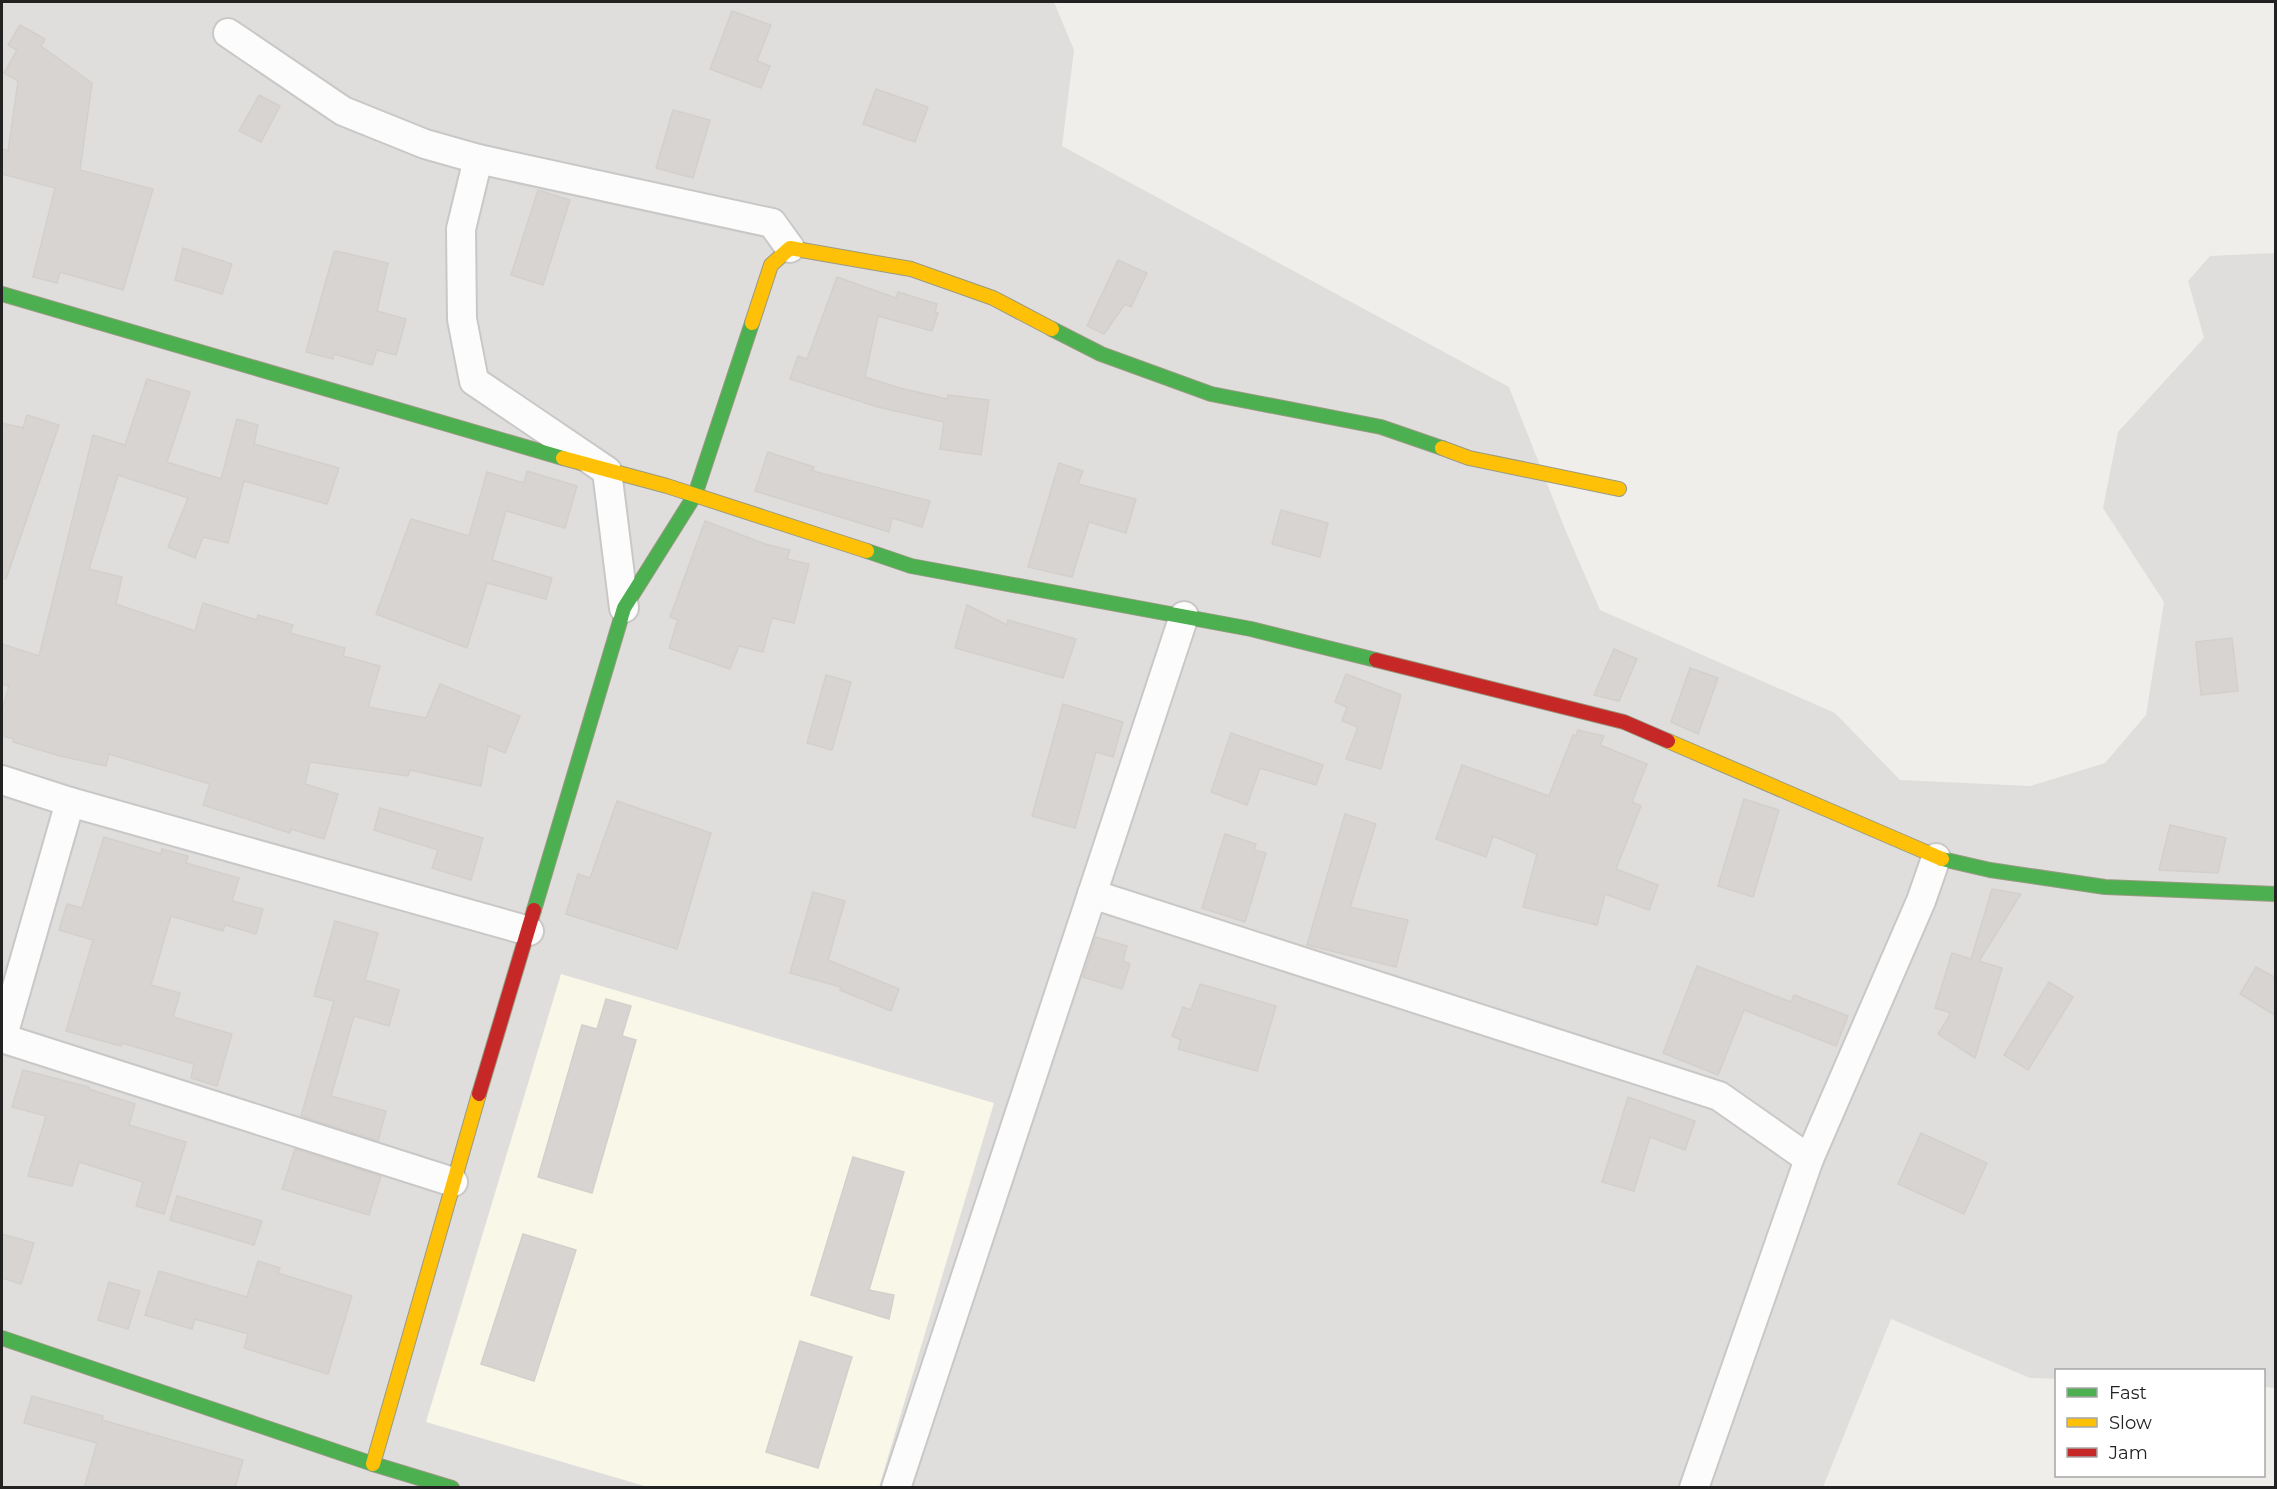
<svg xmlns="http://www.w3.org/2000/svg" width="2277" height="1489" viewBox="0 0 2277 1489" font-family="Montserrat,sans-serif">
  <rect width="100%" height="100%" fill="#f0eeeb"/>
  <path fill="#dfdedc" d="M2 2H1054L1074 50 1062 146 1509 387 1565 529 1600 610 1835 713 1900 780 2030 786 2105 763 2146 715 2164 602 2103 508 2118 432 2204 338 2188 281 2210 256 2275 253V1388L2264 1387V1370H2056V1379L2030 1378 1891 1319 1823 1487 2 1488Z"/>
  <path fill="#f8f7e8" d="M561 974 994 1103 879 1487H648L426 1422Z"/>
  <g fill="#d7d4d2" stroke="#d3d0cc" stroke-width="1.5">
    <path d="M732 11 771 25 757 61 770 66 761 88 710 69Z"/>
    <path d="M20 25 45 39 41 46 92 83 80 170 153 189 123 290 60 272 57 283 33 277 55 188 2 174V149L8 151 18 81 4 73 17 50 8 45Z"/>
    <path d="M876 89 928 107 915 142 863 124Z"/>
    <path d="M259 95 280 106 261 142 239 131Z"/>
    <path d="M673 110 710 120 693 178 656 168Z"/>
    <path d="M538 190 570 200 543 285 511 275Z"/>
    <path d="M183 248 232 264 222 294 175 280Z"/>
    <path d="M336 251 388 263 377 311 406 319 396 355 377 350 372 365 334 354 333 359 306 352 334 252Z"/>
    <path d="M1118 260 1147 273 1131 307 1125 304 1104 334 1087 326Z"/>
    <path d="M837 277 896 298 898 292 937 304 935 312 938 313 932 331 878 316 865 377 900 388 947 399 948 395 989 400 981 455 940 449 944 422 878 407 790 379 798 356 807 359Z"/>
    <path d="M147 379 190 392 167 462 221 479 237 419 258 425 254 444 339 468 327 504 244 481 228 543 203 537 195 558 168 547 188 498 118 475 89 569 122 577 116 604 195 631 203 603 257 620 258 615 293 625 290 633 345 648 343 656 380 666 368 707 426 718 440 684 520 716 505 753 488 746 481 786 410 770 408 776 310 762 305 784 338 794 324 839 291 829 290 833 203 805 210 784 109 754 106 766 60 756 13 742 14 739 2 736V710L9 686 2 684V644L39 656 93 435 125 445Z"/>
    <path d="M27 415 59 425 6 579 2 578V423L23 428Z"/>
    <path d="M768 452 814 467 813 471 930 501 922 527 892 518 889 532 755 491Z"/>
    <path d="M1059 463 1083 471 1078 484 1136 499 1126 533 1089 522 1072 577 1028 567Z"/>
    <path d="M527 471 577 486 565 528 506 511 492 560 552 578 546 599 487 583 467 648 376 614 411 519 469 536 487 472 524 483Z"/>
    <path d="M1281 510 1328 523 1320 557 1272 544Z"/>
    <path d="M705 521 765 544 790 550 787 559 809 564 794 623 772 618 763 652 739 646 730 669 669 648 678 620 670 617Z"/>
    <path d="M967 605 1007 625 1008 620 1076 639 1063 678 955 648Z"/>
    <path d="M2232 638 2238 691 2201 695 2196 642Z"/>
    <path d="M1614 649 1637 659 1619 701 1594 695Z"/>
    <path d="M1690 668 1718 678 1698 734 1671 722Z"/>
    <path d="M1346 674 1401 695 1381 769 1346 759 1358 727 1342 721 1347 707 1335 702Z"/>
    <path d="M826 675 851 682 832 750 807 743Z"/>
    <path d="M1063 704 1123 722 1113 757 1096 752 1075 828 1032 816Z"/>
    <path d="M1578 730 1604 736 1600 745 1647 764 1632 802 1641 806 1616 869 1658 885 1649 910 1605 894 1597 925 1523 907 1537 854 1493 836 1486 857 1436 839 1462 765 1549 796 1573 735 1576 736Z"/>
    <path d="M1231 733 1323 765 1316 785 1260 768 1247 805 1211 792Z"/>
    <path d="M1744 799 1779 810 1753 897 1718 886Z"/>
    <path d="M617 801 711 833 677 949 566 914 578 874 590 878Z"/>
    <path d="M380 808 483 838 471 880 432 868 438 850 374 830Z"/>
    <path d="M1345 814 1376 824 1350 907 1408 920 1396 967 1307 945Z"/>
    <path d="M2170 825 2226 838 2218 873 2159 870Z"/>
    <path d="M1225 834 1256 844 1254 850 1266 853 1245 922 1202 908Z"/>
    <path d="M104 837 161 854 162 849 188 856 186 863 239 878 232 901 263 909 256 934 225 925 223 931 171 916 151 985 180 993 173 1017 232 1034 217 1086 191 1078 194 1064 122 1043 121 1046 66 1031 93 940 59 930 67 904 82 908Z"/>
    <path d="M1992 889 2021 894 1979 961 2002 968 1975 1058 1938 1034 1951 1013 1935 1008 1952 953 1971 959Z"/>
    <path d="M813 892 845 901 828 960 899 989 891 1011 840 990 841 987 790 973Z"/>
    <path d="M335 921 378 933 365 980 399 990 389 1026 354 1016 331 1096 386 1111 378 1141 301 1116 334 1001 314 996Z"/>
    <path d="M1096 937 1127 946 1123 961 1130 964 1122 989 1083 977Z"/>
    <path d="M1697 966 1791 1002 1794 995 1848 1016 1836 1046 1744 1010 1718 1075 1663 1053Z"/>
    <path d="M2256 967 2276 978V1016L2240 994Z"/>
    <path d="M2049 982 2073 997 2028 1070 2004 1055Z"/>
    <path d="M1200 984 1276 1006 1257 1071 1178 1049 1181 1040 1172 1036 1183 1007 1191 1010Z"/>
    <path d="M606 999 631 1006 622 1036 636 1040 592 1193 538 1177 582 1025 597 1029Z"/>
    <path d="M23 1070 89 1087V1089L135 1104 129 1125 186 1142 164 1214 136 1206 143 1182 79 1162 72 1186 28 1176 46 1116 12 1107Z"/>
    <path d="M1628 1097 1695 1121 1685 1150 1650 1137 1634 1191 1602 1182Z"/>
    <path d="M1921 1133 1987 1163 1964 1214 1898 1184Z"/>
    <path d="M295 1149 381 1176 369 1215 282 1189Z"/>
    <path d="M853 1157 904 1172 869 1290 894 1295 889 1319 811 1295Z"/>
    <path d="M177 1196 262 1221 254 1245 170 1220Z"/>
    <path d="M2 1234 34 1243 21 1284 2 1278Z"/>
    <path d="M523 1234 576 1250 534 1381 481 1364Z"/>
    <path d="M258 1261 280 1268 278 1273 352 1296 328 1374 244 1348 248 1334 195 1319 192 1329 145 1315 159 1271 247 1297Z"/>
    <path d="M109 1282 140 1291 128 1329 98 1320Z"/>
    <path d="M800 1341 852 1357 818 1468 766 1452Z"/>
    <path d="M32 1396 103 1416 102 1420 243 1460 235 1488H84L97 1443 24 1423Z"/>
  </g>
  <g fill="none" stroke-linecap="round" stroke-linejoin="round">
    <g stroke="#c9c8c7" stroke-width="32">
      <g id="street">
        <path d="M228 33 343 111 425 144 478 159 772 223 790 248"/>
        <path d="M478 159 461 229 462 319 474 381 607 471 624 608"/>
        <path d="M2 780 70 802 529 931"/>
        <path d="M1092 894 1719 1096 1809 1159"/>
        <path d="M2 1038 453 1182"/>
        <path d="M2 1039 70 802"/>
        <path d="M896 1488 1184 616"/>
        <path d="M1694 1488 1809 1159 1921 901 1936 858"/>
      </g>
    </g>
    <g stroke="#999a82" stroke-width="16">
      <g id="fast">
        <path d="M2 294 563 458"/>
        <path d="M1052 329 1101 354 1211 394 1381 427 1442 448"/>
        <path d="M867 551 911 566 1251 629 1376 660"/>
        <path d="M1942 859 1990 870 2105 887 2276 894"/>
        <path d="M534 910 624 608 695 495 752 323"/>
        <path d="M2 1338 373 1464 452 1488"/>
      </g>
    </g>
    <g stroke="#999a82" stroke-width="16">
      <g id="slow">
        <path d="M752 323 771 265 790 248 911 269 993 298 1052 329"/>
        <path d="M1442 448 1469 458 1619 489"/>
        <path d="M563 458 667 486 867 551"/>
        <path d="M1668 741 1942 859"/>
        <path d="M373 1464 479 1094"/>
      </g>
    </g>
    <g stroke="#999a82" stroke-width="16">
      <g id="jam">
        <path d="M1376 660 1624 722 1668 741"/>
        <path d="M479 1094 534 910"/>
      </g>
    </g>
    <use href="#street" stroke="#fdfcfc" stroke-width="28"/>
    <use href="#fast" stroke="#4caf50" stroke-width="14"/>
    <use href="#slow" stroke="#ffc107" stroke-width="14"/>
    <use href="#jam" stroke="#c62828" stroke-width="14"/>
  </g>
  <rect width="2277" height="1489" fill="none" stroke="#222222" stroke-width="6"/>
  <rect x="2055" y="1369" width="210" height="108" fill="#ffffff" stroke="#a7a7a7" stroke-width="1.5"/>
  <rect x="2067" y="1388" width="30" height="9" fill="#4caf50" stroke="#a7a7a7" stroke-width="1.5"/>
  <text x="2109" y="1399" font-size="18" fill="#222222">Fast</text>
  <rect x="2067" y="1418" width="30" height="9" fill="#ffc107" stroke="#a7a7a7" stroke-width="1.5"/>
  <text x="2109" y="1429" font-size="18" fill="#222222">Slow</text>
  <rect x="2067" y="1448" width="30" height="9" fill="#c62828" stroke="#a7a7a7" stroke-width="1.5"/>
  <text x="2109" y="1459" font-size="18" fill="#222222">Jam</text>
</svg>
